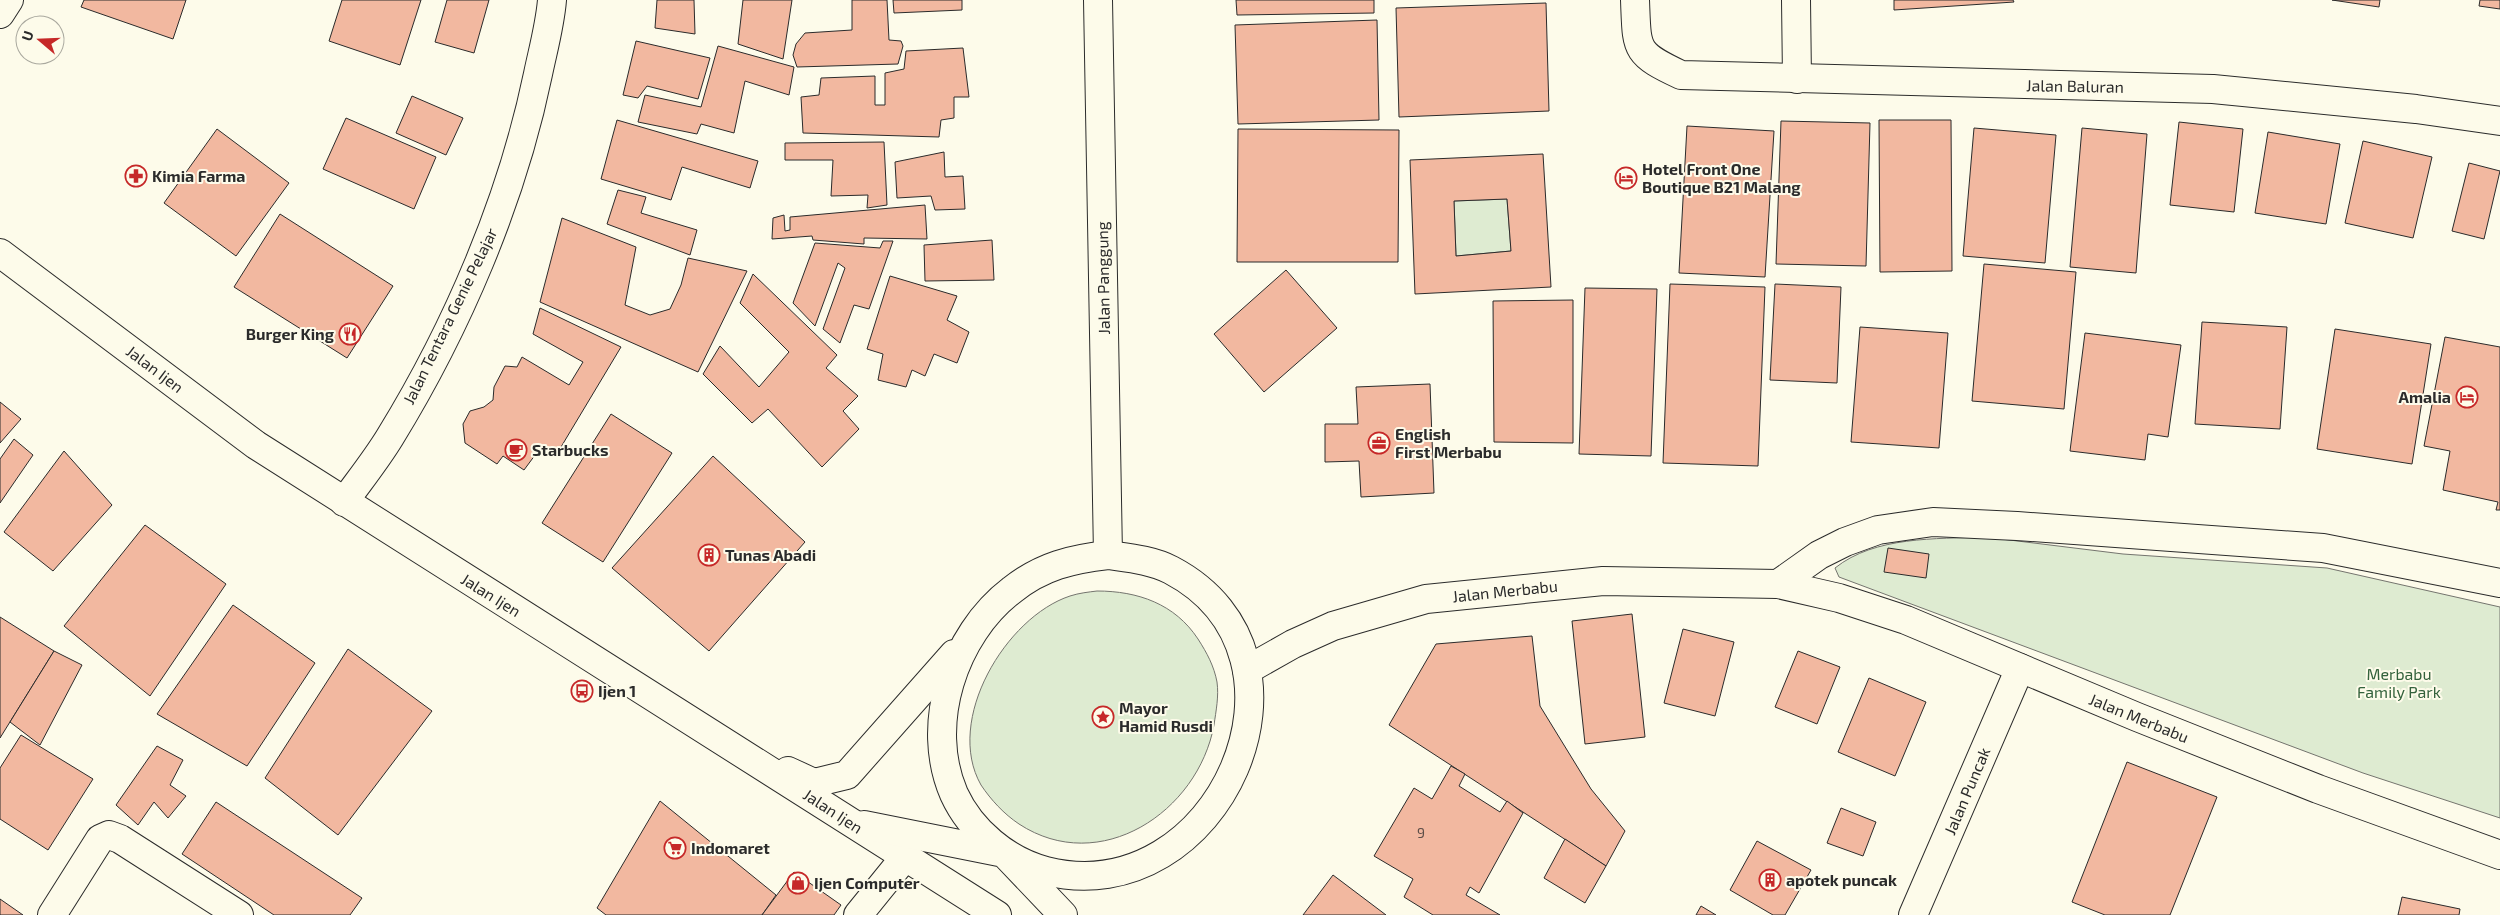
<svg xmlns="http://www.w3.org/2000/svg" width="2500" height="915" viewBox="0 0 2500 915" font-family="'Exo 2',sans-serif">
  <rect width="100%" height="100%" fill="#fdfbea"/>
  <g fill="#deebd1" stroke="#74746e">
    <path d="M1507 199 1511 251 1456 256 1454 201Z"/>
    <path d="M1985 537 2123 554 2327 568 2500 607V818L2363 773 1839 577 1835 568C1875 536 1936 539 1985 537Z"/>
    <path d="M1097 591C1138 591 1175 604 1198 639 1207 653 1214 666 1217 682 1219 696 1216 711 1214 725 1198 812 1100 877 1019 824 1004 814 991 800 981 785 944 720 1006 617 1070 596 1079 593 1089 592 1097 591Z"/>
  </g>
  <g fill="#f2b8a0" stroke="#2b2b2b" fill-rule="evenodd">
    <path d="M84 0H186L173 39 81 7Z"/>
    <path d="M342 0H421L400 65 329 41Z"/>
    <path d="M447 0H489L474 53 435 42Z"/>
    <path d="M657 0H694L695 34 655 28Z"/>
    <path d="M743 0H792L783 59 738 44Z"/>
    <path d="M852 0H887L889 40 901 41 903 46 898 64 797 67 793 55 796 44 805 33 852 30Z"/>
    <path d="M893 0H962V10L894 13Z"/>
    <path d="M1236 0H1374V13L1237 15Z"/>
    <path d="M1894 0H2013L2014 2 1894 10Z"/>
    <path d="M2332 0H2380L2379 7Z"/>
    <path d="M2480 0H2500V9L2479 6Z"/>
    <path d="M1546 3 1549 111 1399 117 1396 8Z"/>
    <path d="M1377 20 1379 120 1238 124 1235 25Z"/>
    <path d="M636 41 710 58 698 99 647 86 638 98 623 95Z"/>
    <path d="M718 46 794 67 789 95 745 81 734 133 701 124 697 134 638 122 645 95 701 107Z"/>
    <path d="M963 48 969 97H954V118L941 120 939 137 803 133 801 97 819 95 821 78 875 76V105H885V73L904 69 906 51Z"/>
    <path d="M412 96 463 118 446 155 396 133Z"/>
    <path d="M346 118 436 157 414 209 323 169Z"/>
    <path d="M617 120 758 161 750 188 682 167 671 200 601 179Z"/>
    <path d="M1879 120H1951L1952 271 1880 272Z"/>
    <path d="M1781 121 1870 123 1866 266 1776 264Z"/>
    <path d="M2179 122 2243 129 2234 212 2170 205Z"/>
    <path d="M1687 126 1774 131 1765 277 1679 273Z"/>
    <path d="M1974 128 2056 135 2045 263 1963 256Z"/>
    <path d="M2082 128 2147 134 2136 273 2070 267Z"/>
    <path d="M217 129 289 183 236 256 164 203Z"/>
    <path d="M1238 129 1399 130 1398 262H1237Z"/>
    <path d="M2268 132 2340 144 2326 224 2255 213Z"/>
    <path d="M2363 141 2432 157 2413 238 2345 223Z"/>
    <path d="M884 142 887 205 867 208 868 195 831 196 833 160H785V143Z"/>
    <path d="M944 152 945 177 963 176 965 209 935 210 931 196 897 198 895 162Z"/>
    <path d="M1543 154 1551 287 1415 294 1410 160ZM1507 199 1511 251 1456 256 1454 201Z"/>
    <path d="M2469 163 2500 171 2484 239 2452 231Z"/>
    <path d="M618 190 646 197 641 213 697 230 690 255 607 224Z"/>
    <path d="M925 205 927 239 864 238V244L813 240 812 236 772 239 773 218 784 215 785 231 790 230V217Z"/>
    <path d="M280 214 393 286 347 358 234 287Z"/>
    <path d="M562 218 636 247 625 305 650 315 670 309 681 285 688 258 747 271 698 372 540 302Z"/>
    <path d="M992 240 994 280 925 281 924 245Z"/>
    <path d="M883 241H893L869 309 854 305 840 343 823 329 845 268 838 263 815 326 793 303 815 243 880 248Z"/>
    <path d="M1984 264 2076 272 2064 409 1972 401Z"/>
    <path d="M1286 270 1337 328 1264 392 1214 334Z"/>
    <path d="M753 274 837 355 826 368 858 396 843 411 859 429 822 467 768 409 752 423 703 374 720 346 759 387 789 352 740 303Z"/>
    <path d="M890 276 957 296 947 320 969 332 957 363 934 354 925 376 912 370 906 387 878 380 883 354 867 349Z"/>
    <path d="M1670 284 1765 287 1758 466 1663 463Z"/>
    <path d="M1775 284 1841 287 1837 383 1770 380Z"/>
    <path d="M1585 288 1657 289 1651 456 1579 454Z"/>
    <path d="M1573 300V443L1494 442 1493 301Z"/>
    <path d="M540 308 621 347 555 457 541 447 524 470 503 456 497 464 465 443 463 424 470 411 484 407 493 400 494 387 505 366 517 367 522 357 569 385 583 362 533 334Z"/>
    <path d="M2202 322 2287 327 2280 429 2195 424Z"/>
    <path d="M1860 327 1948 333 1939 448 1851 442Z"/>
    <path d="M2335 329 2431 344 2412 464 2317 449Z"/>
    <path d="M2085 333 2181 345 2168 437 2148 434 2145 460 2070 451Z"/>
    <path d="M2445 337 2500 347V510H2496L2498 502 2443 490 2450 451 2424 446Z"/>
    <path d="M1430 384 1434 493 1361 497 1359 461 1325 462V424H1358L1356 387Z"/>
    <path d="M0 402 21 419 0 443Z"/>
    <path d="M611 414 672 453 603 562 542 523Z"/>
    <path d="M14 439 33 455 0 503V459Z"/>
    <path d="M64 451 112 505 53 571 4 532Z"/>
    <path d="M713 456 805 542 709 651 612 568Z"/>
    <path d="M145 525 226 584 150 696 64 626Z"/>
    <path d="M1888 548 1929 554 1926 578 1884 572Z"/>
    <path d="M233 605 315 663 247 766 157 714Z"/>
    <path d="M1632 614 1645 737 1585 744 1572 621Z"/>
    <path d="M0 617 54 651 0 738Z"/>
    <path d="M1683 629 1734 642 1715 716 1664 703Z"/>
    <path d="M1532 636 1540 706 1591 789 1625 831 1606 866 1389 725 1436 644Z"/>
    <path d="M348 649 432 711 338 835 265 778Z"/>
    <path d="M54 651 82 665 40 745 10 722Z"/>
    <path d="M1798 651 1840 667 1817 724 1775 707Z"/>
    <path d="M1869 678 1926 702 1895 776 1838 752Z"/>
    <path d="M21 735 93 779 48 850 0 819V768Z"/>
    <path d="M157 746 183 760 170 785 186 796 168 818 154 802 138 825 116 805Z"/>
    <path d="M2127 762 2217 797 2170 915H2105L2072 902Z"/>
    <path d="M1451 766 1465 774 1459 786 1500 812 1507 801 1523 813 1479 893 1470 887 1466 895 1500 915H1433L1404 897 1413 879 1374 856 1414 788 1432 799Z"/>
    <path d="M660 801 776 895 762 915H606L597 908Z"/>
    <path d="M216 802 362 898 350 915H274L182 854Z"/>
    <path d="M1841 808 1876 822 1863 856 1827 843Z"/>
    <path d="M1565 839 1606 866 1585 903 1544 878Z"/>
    <path d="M1757 841 1811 870 1785 915H1773L1730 890Z"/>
    <path d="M794 872 841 905 834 915H762Z"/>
    <path d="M1333 875 1386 915H1303Z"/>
    <path d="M2402 897 2460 909 2459 915H2398Z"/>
    <path d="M0 899 23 915H0Z"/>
    <path d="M1701 906 1716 915H1696Z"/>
  </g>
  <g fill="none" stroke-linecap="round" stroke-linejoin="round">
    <g stroke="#2b2b2b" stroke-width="30">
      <g id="minor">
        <path d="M1635 0C1637 50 1634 53 1681 75L2213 89 2416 109 2500 121"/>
        <path d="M1796 0 1797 79"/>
        <path d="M0 14 9 0"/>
        <path d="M344 502C359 481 376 460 390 437 457 328 512 200 538 74 543 50 550 25 552 0"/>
        <path d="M52 915 100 839 109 835 120 839 239 915"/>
        <path d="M858 915 905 857"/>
        <path d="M1913 915 2020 668"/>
      </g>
    </g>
    <g stroke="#2b2b2b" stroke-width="30">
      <g id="major">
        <path d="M1098 0 1108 555"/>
        <path d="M0 253 256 445 997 915"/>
        <path d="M1108 555C1129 558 1152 560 1171 570 1334 656 1218 914 1046 871 1007 861 971 831 954 794 924 725 953 635 1012 590 1042 566 1072 559 1108 555Z"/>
        <path d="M1778 584 1819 555 1845 542 1878 530 1933 522 2017 526 2323 548 2500 583"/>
        <path d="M1247 670 1293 644 1333 626 1426 599 1603 581 1778 584 1839 598 1906 620 2137 717 2318 789 2500 855"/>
        <path d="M788 771 814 783 847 775 954 654"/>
        <path d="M864 825 1004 853 1063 915"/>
      </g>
    </g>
    <use href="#minor" stroke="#fdfbea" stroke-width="28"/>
    <use href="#major" stroke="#fdfbea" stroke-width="28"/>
  </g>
  <defs>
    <g id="pharmacy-ring" transform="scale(1.125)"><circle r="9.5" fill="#fdfbea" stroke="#c62828" stroke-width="1.5"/><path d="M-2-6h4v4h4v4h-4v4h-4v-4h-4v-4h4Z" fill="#c62828"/></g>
    <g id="hotel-ring" transform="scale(1.125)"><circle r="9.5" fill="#fdfbea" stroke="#c62828" stroke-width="1.5"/><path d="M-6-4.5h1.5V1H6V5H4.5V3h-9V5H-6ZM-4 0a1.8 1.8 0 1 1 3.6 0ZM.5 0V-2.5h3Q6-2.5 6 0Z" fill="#c62828"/></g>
    <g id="restaurant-ring" transform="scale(1.125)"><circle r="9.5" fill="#fdfbea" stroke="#c62828" stroke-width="1.5"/><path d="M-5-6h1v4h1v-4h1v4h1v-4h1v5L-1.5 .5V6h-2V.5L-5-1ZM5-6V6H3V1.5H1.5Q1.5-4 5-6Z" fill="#c62828"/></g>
    <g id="office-ring" transform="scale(1.125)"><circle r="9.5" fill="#fdfbea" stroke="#c62828" stroke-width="1.5"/><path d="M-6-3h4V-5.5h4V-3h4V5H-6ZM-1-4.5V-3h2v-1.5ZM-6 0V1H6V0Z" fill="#c62828"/></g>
    <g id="cafe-ring" transform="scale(1.125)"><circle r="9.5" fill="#fdfbea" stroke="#c62828" stroke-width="1.5"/><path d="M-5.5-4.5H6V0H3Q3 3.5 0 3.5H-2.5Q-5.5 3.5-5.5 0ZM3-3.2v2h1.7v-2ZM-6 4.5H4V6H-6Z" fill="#c62828"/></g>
    <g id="building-ring" transform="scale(1.125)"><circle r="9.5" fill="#fdfbea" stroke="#c62828" stroke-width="1.5"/><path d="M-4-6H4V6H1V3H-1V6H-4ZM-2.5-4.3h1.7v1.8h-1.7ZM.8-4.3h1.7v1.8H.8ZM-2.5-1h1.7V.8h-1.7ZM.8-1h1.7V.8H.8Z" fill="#c62828"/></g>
    <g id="bus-ring" transform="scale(1.125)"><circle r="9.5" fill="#fdfbea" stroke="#c62828" stroke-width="1.5"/><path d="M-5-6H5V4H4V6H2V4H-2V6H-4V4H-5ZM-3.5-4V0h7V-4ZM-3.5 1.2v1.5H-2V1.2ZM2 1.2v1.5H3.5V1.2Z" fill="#c62828"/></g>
    <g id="sight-ring" transform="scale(1.125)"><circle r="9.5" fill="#fdfbea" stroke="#c62828" stroke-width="1.5"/><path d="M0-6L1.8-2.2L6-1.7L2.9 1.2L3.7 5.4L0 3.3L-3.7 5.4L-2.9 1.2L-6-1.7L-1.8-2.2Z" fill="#c62828"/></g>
    <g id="supermarket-ring" transform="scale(1.125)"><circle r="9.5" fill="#fdfbea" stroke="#c62828" stroke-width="1.5"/><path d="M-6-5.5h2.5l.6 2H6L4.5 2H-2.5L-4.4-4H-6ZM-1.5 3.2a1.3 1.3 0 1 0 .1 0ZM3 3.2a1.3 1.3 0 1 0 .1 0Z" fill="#c62828"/></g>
    <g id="shop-ring" transform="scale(1.125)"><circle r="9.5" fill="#fdfbea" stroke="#c62828" stroke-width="1.5"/><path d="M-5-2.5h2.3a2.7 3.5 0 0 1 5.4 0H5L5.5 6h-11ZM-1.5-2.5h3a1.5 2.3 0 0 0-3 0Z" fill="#c62828"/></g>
  </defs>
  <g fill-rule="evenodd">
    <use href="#pharmacy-ring" x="136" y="176"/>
    <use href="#hotel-ring" x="1626" y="178"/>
    <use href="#restaurant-ring" x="350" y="334"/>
    <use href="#hotel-ring" x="2467" y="397"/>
    <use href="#office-ring" x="1379" y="443"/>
    <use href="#cafe-ring" x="516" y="450"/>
    <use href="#building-ring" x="709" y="555"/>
    <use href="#bus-ring" x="582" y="691"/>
    <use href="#sight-ring" x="1103" y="717"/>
    <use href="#supermarket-ring" x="675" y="848"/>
    <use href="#building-ring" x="1770" y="880"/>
    <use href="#shop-ring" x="798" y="883"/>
  </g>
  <g text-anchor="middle" stroke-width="4" stroke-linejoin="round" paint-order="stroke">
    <g font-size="14" fill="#5d4e48">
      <text x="1421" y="838">9</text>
    </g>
    <g font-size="16" fill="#2b2b2b" stroke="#fdfbea">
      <text transform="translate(2075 86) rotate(1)" y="6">Jalan Baluran</text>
      <text transform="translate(1103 278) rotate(-91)" y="6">Jalan Panggung</text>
      <text transform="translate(450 316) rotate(-64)" y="6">Jalan Tentara Genie Pelajar</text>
      <text transform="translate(155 369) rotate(37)" y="6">Jalan Ijen</text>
      <text transform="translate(1505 591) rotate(-6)" y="6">Jalan Merbabu</text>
      <text transform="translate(491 595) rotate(32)" y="6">Jalan Ijen</text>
      <text transform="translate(2139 718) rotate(22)" y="6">Jalan Merbabu</text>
      <text transform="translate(1967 791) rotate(-67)" y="6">Jalan Puncak</text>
      <text transform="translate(833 811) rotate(33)" y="6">Jalan Ijen</text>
    </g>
    <g font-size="16" font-weight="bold" fill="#2b2b2b" stroke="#fdfbea" text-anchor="start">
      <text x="1642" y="175">Hotel Front One<tspan x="1642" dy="18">Boutique B21 Malang</tspan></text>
      <text x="152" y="182">Kimia Farma</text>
      <text x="334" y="340" text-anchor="end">Burger King</text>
      <text x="2451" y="403" text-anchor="end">Amalia</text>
      <text x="1395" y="440">English<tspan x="1395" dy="18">First Merbabu</tspan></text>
      <text x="532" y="456">Starbucks</text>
      <text x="725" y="561">Tunas Abadi</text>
      <text x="598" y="697">Ijen 1</text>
      <text x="1119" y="714">Mayor<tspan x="1119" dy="18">Hamid Rusdi</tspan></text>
      <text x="691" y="854">Indomaret</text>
      <text x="1786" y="886">apotek puncak</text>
      <text x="814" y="889">Ijen Computer</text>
    </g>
    <g font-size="16" fill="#34623c" stroke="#fdfbea">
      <text x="2399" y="680">Merbabu<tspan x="2399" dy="18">Family Park</tspan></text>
    </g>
  </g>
  <g transform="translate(40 40) rotate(289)"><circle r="24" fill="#fdfbea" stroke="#a9a89e"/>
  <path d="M0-4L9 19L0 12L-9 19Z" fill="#c62828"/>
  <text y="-8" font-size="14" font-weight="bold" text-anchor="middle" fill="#2b2b2b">U</text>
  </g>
</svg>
